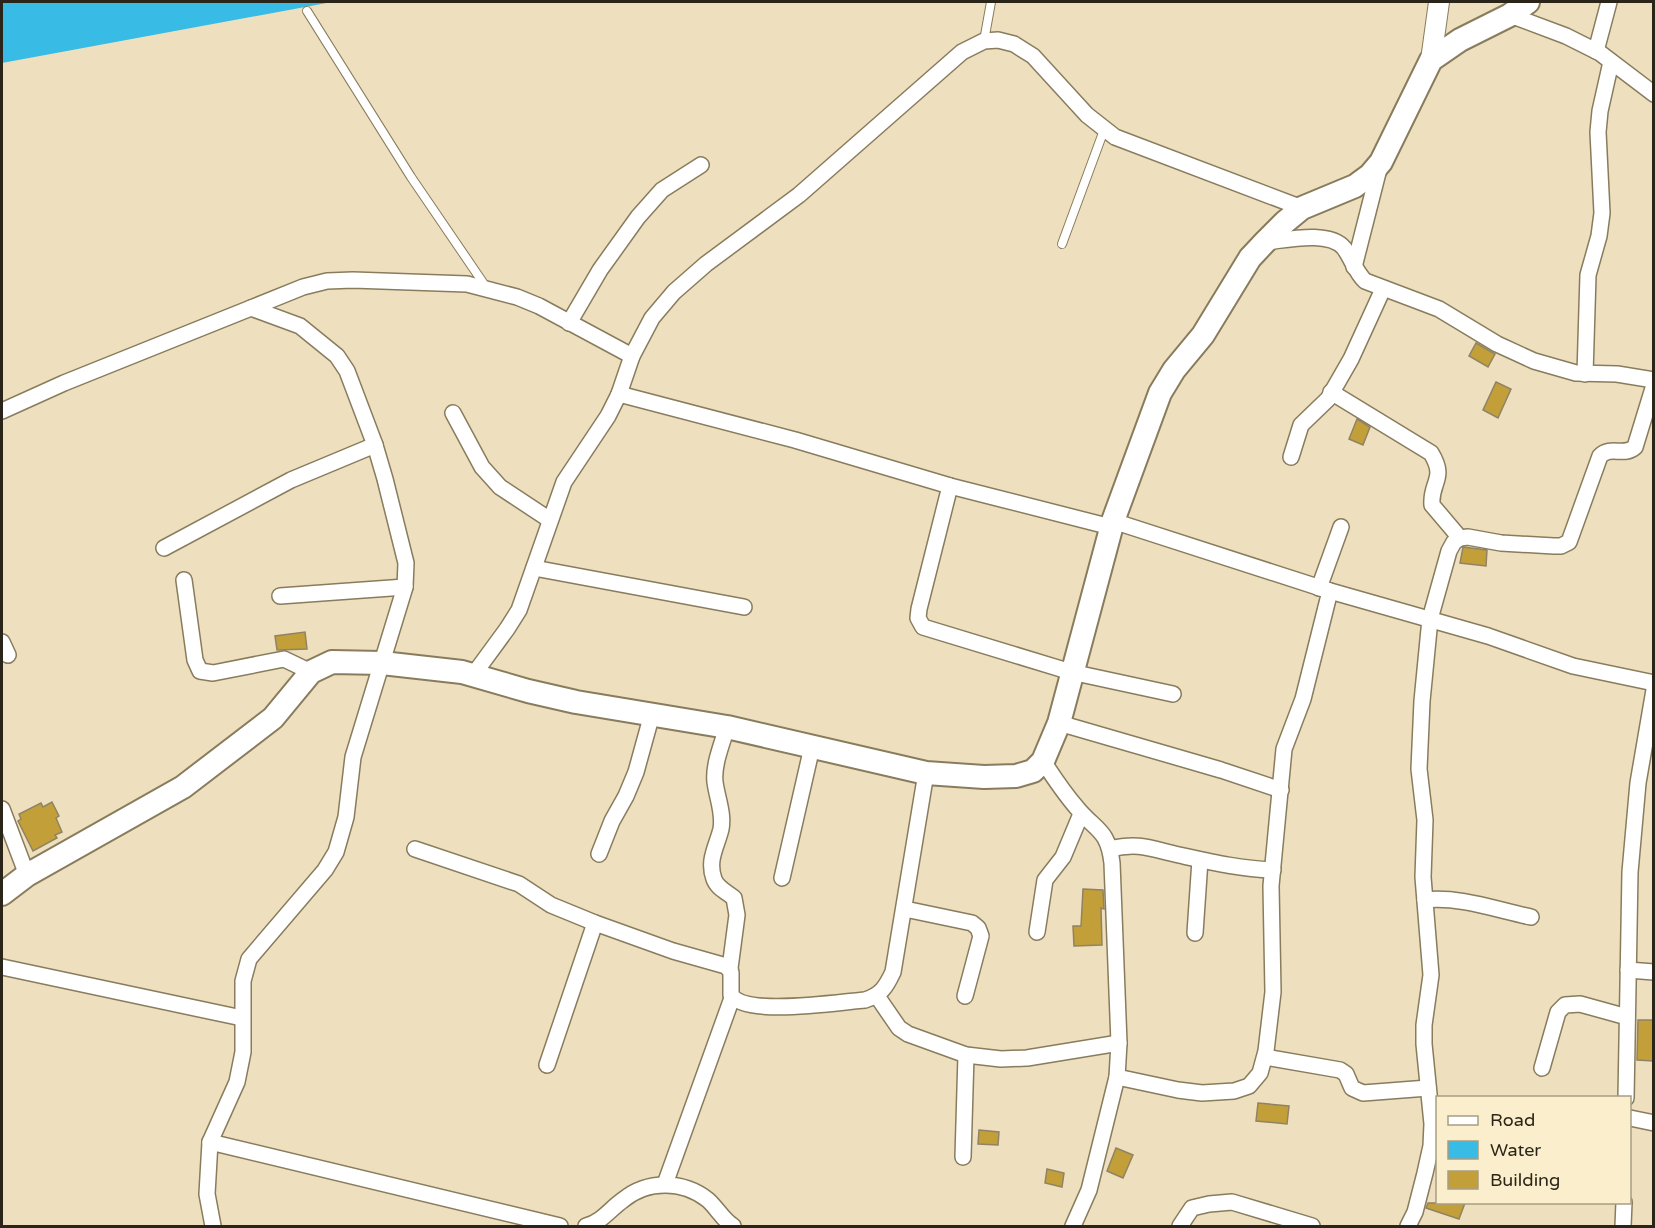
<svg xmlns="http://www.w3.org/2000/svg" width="1655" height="1228" viewBox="0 0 1655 1228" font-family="'Varela Round',sans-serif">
  <rect width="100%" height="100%" fill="#eee0bf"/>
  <path fill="#38bbe5" d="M2 2H332L2 63Z"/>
  <g fill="#c29f39" stroke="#908364" stroke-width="1.5">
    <path d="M1476 343 1495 354 1488 367 1469 356Z"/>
    <path d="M1496 382 1511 389 1498 418 1483 410Z"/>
    <path d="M1357 419 1370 427 1363 445 1349 439Z"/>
    <path d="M1463 547 1487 550 1486 566 1460 563Z"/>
    <path d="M305 632 307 649 277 650 275 636Z"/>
    <path d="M52 802 59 816 56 818 62 832 55 835 57 838 33 851 18 821 21 819 19 814 41 803 43 807Z"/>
    <path d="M1083 889 1103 890 1104 909 1101 908 1102 945 1074 946 1073 926H1081Z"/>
    <path d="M1638 1020H1653V1061L1637 1060Z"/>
    <path d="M1258 1103 1289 1106 1287 1124 1256 1121Z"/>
    <path d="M979 1130 999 1132 998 1145 978 1144Z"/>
    <path d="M1116 1148 1133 1155 1123 1178 1107 1171Z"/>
    <path d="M1047 1169 1064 1173 1062 1187 1045 1183Z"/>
    <path d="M1428 1203H1465L1459 1219 1426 1208Z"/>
  </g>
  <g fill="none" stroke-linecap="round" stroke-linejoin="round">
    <g stroke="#887c5d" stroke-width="10">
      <g id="service">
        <path d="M307 11 411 177 486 287"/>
        <path d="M984 41 991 2"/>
        <path d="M1062 244 1104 130"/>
      </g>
    </g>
    <g stroke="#887c5d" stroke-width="18">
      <g id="minor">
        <path d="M1510 15 1566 36 1600 53 1654 94"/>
        <path d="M1596 51 1609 2"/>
        <path d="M1265 242C1286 240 1329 230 1344 248 1352 259 1355 271 1365 281L1439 309 1497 344 1534 361 1576 373 1617 374 1654 380"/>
        <path d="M1354 267 1380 165"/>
        <path d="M251 308 303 287 327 281 353 280 467 284 517 297 539 306 632 356"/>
        <path d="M569 323 600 270 638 217 662 190 701 165"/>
        <path d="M1585 374 1588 275 1599 236 1602 213 1598 132 1600 111 1611 62"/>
        <path d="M1331 392 1431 453C1447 479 1430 482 1432 505L1460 538"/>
        <path d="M619 394 795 440 950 486 1111 527"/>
        <path d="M2 411 64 383 251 308 300 326 337 356 347 371 375 445 385 479 406 563 405 587 353 757 346 817 336 852 325 870 249 959 243 981V1052L237 1082 210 1142 207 1194 213 1226"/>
        <path d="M453 413 482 467 500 487 550 520"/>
        <path d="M1291 457 1301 425 1328 399 1351 359 1383 289"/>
        <path d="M950 486 919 609 918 618 923 627 1071 672 1173 694"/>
        <path d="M1113 521 1330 591 1488 636 1573 666 1654 683"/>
        <path d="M164 548 291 480 375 445"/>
        <path d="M534 568 744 607"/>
        <path d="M184 580 195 660 200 671 213 673 284 659 311 672"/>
        <path d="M1319 588 1341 527"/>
        <path d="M280 596 405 587"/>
        <path d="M2 642 8 655"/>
        <path d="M474 674 507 629 519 610 564 482 608 416 619 394 632 356 652 318 674 292 706 264 799 195 962 52 984 41 998 40 1014 44 1033 56 1087 115 1115 137 1302 208"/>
        <path d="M1059 723 1221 770 1281 790"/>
        <path d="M727 727C722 744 713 765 715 782 717 798 724 813 721 829 717 846 707 860 714 879 717 888 727 892 734 898L737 915 730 968"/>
        <path d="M1043 761C1054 778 1064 793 1077 808 1096 831 1108 829 1112 863L1119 1043 1117 1077 1089 1190 1073 1226"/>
        <path d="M2 809 27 875"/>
        <path d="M415 849 519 884 551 905 595 923 673 951 726 966 731 972V995C746 1017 839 1002 865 1000 881 995 886 987 893 972L926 773"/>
        <path d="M1110 849C1140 842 1151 849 1179 855 1211 862 1241 869 1273 870"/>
        <path d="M599 854 612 821 626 796 636 772 652 714"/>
        <path d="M782 878 812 747"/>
        <path d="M1425 900C1459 896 1497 910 1531 917"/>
        <path d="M905 909 972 923 978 928 981 936 965 996"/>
        <path d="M1037 932 1045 880 1063 857 1081 814"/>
        <path d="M1195 933 1200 860"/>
        <path d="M2 967 242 1018"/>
        <path d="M1628 970 1654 972"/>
        <path d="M877 996 899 1028 908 1034 966 1055 1001 1059 1027 1058 1119 1043"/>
        <path d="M1265 1057 1340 1070 1346 1074 1352 1088 1363 1093 1428 1088"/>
        <path d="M547 1065 595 923"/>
        <path d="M1542 1068 1558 1012 1565 1005 1580 1004 1627 1017"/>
        <path d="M1117 1077 1178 1090 1202 1093 1234 1091 1249 1086 1260 1073 1266 1051 1273 992 1271 886 1284 749 1303 699 1330 591"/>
        <path d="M1626 1098 1630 872 1638 783 1654 690"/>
        <path d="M1630 1118 1654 1123"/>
        <path d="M210 1142 560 1226"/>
        <path d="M963 1157 966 1055"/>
        <path d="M665 1184 732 998"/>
        <path d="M586 1226C602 1222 610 1209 623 1200 647 1180 683 1180 708 1200 717 1208 723 1220 733 1226"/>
        <path d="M1180 1226 1192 1208 1209 1204 1232 1202 1312 1226"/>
        <path d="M1408 1226 1415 1212 1425 1173 1431 1146 1432 1124 1424 1044V1025L1431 975 1423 877 1425 820 1419 769 1422 701 1430 619 1449 551 1454 542 1460 538 1468 537 1501 543 1554 546H1561L1569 542 1600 456C1611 445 1624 457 1635 447L1654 385"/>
        <path d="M1623 1226 1624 1202"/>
      </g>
    </g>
    <g stroke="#887c5d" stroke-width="22">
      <path id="tertiary" d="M1431 60 1439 2"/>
    </g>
    <g stroke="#887c5d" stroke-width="26">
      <path id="secondary" d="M2 894 27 875 183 787 273 718 311 672 332 662 382 663 462 672 528 691 576 702 727 727 926 773 984 777 1016 776 1033 771 1043 761 1059 723 1113 521 1160 393 1174 370 1203 335 1250 258 1265 242 1285 222 1302 208 1355 186 1370 175 1381 162 1431 60 1460 40 1510 15 1528 2"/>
    </g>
    <use href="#service" stroke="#fff" stroke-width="8"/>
    <use href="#minor" stroke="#fff" stroke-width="15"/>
    <use href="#tertiary" stroke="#fff" stroke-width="20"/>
    <use href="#secondary" stroke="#fff" stroke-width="22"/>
  </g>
  <rect width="1655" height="1228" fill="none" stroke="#2a2518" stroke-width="6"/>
  <rect x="1436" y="1096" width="195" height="108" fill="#fbeecc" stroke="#a79e84" stroke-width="1.5"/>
  <rect x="1448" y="1116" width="30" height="9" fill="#ffffff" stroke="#a79e84" stroke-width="1.5"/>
  <text x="1490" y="1126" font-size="18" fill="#2a2518">Road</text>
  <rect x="1448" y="1141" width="30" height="18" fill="#38bbe5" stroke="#a79e84" stroke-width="1.5"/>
  <text x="1490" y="1156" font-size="18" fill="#2a2518">Water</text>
  <rect x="1448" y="1171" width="30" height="18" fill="#c29f39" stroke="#a79e84" stroke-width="1.5"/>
  <text x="1490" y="1186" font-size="18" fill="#2a2518">Building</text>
</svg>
